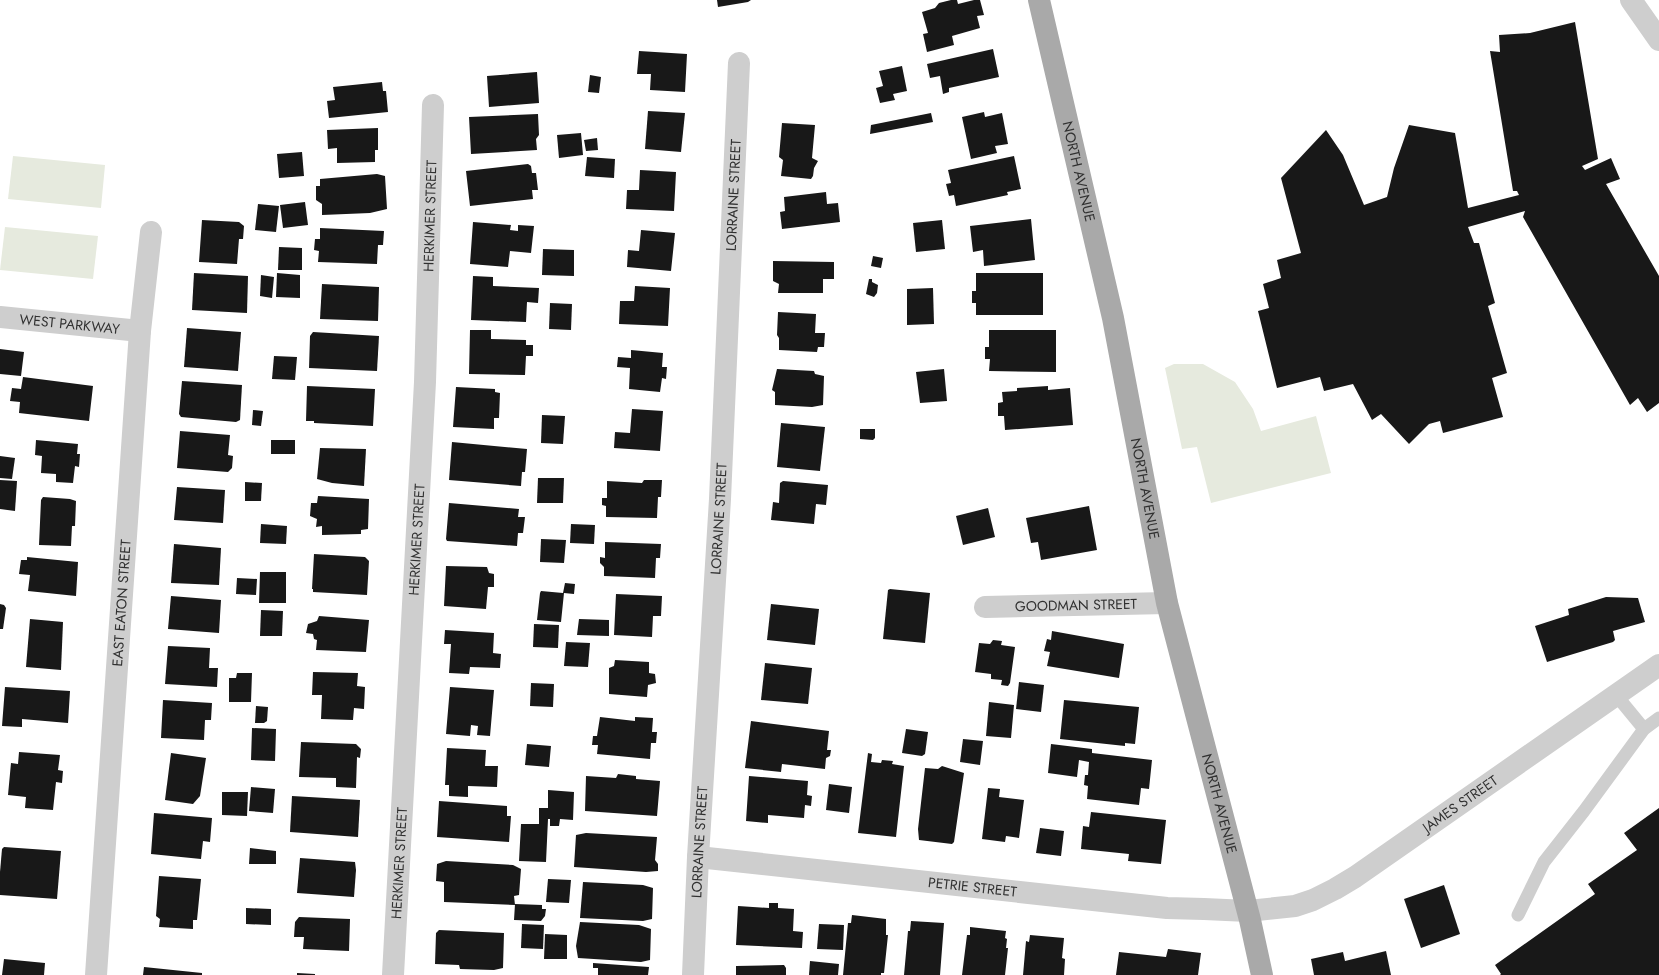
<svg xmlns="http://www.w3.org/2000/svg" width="1659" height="975" viewBox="0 0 1659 975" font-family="Jost,sans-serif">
  <rect width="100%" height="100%" fill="#fff"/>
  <g fill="#e6eade">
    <path d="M13 156 105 165 101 208 8 199Z"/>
    <path d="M5 227 98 236 93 279 0 270Z"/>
    <path d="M1174 364H1203L1235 382 1253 409 1261 431 1316 416 1331 473 1211 503 1197 447 1182 449 1165 368Z"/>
  </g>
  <g fill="#181818">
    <path d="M717 0H751L748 2 718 7Z"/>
    <path d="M951 0H957L958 4 974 0H980L984 15 977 16 980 28 952 36 954 45 927 52 923 34 928 33 922 12 935 8 939 3Z"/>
    <path d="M1575 22 1598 159 1582 166 1585 170 1611 158 1620 179 1606 184 1659 276V403L1647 412 1638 398 1630 405 1523 217 1525 211 1468 227 1474 243H1479L1495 303 1488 306 1507 373 1492 378 1503 417 1443 433 1440 421 1429 424 1409 444 1381 414 1372 420 1353 384 1324 391 1320 377 1277 388 1258 311 1269 308 1263 284 1281 278 1277 260 1301 253 1281 178 1326 130 1343 155 1364 205 1387 197 1394 168 1409 125 1455 133 1468 208 1519 195 1517 191H1513L1490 51 1500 52 1499 35 1530 33Z"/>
    <path d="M993 49 999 77 949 88V92L943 94 940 76 930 78 927 64Z"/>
    <path d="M639 51 687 54 685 92 650 90 651 74H637Z"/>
    <path d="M902 66 907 91 893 94 895 100 880 103 876 88 883 86 879 71Z"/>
    <path d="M537 72 539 103 489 107 487 76Z"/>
    <path d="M590 75 601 77 599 93 588 92Z"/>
    <path d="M382 82 383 91H386L388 112 329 118 327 101 335 100 333 87Z"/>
    <path d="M648 111 685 113 681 152 645 149Z"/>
    <path d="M984 112 985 117 1002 113 1008 144 995 146 997 153 971 159 962 117Z"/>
    <path d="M931 113 933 122 870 134 871 125Z"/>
    <path d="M538 114 539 135 536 139 537 150 471 154 469 117Z"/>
    <path d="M782 123 815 125 812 158 818 161 814 168 813 176 811 179 781 176 783 160 779 157Z"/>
    <path d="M378 128V150H375V162L337 163V148L328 149 327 130Z"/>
    <path d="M581 133 583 155 559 158 557 135Z"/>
    <path d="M597 138 598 150 586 151 584 140Z"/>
    <path d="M302 152 304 176 279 178 277 154Z"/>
    <path d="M1014 156 1021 189 1007 192 1008 195 956 206 954 195 949 196 946 184 951 183 948 170Z"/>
    <path d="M587 157 615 159 614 178 585 176Z"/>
    <path d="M528 164 531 166 532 173H536L538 190H532L533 199 470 206 466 171Z"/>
    <path d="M640 170 676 172 674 211 626 209 627 190H639Z"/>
    <path d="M377 174 385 176 387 209 370 213 322 215V204L316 200V186H320V179Z"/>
    <path d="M826 192 827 204 838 203 840 222 782 229 780 212 785 211 784 197Z"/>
    <path d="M305 202 308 225 283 228 280 205Z"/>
    <path d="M258 204 279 206 276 232 255 230Z"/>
    <path d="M1031 219 1035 260 984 266 983 250 973 252 970 226Z"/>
    <path d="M202 220 239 222 244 226 243 239H239L237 264 199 262Z"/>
    <path d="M942 220 945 249 916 252 913 223Z"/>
    <path d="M473 222 511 225 510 230 518 231V225L534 226 531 253 510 251 508 267 470 264Z"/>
    <path d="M320 228 384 231 383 245H378L377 264 318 262 319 251 314 250 315 239H320Z"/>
    <path d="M641 230 675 233 671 271 627 267 628 250 639 251Z"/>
    <path d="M279 247 302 248V270H278Z"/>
    <path d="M543 249 574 250V276L542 275Z"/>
    <path d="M873 256 883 258 881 268 871 266Z"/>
    <path d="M773 261 834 262V279H823V293H778L779 284 773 281Z"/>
    <path d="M194 273 248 276 247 313 192 310Z"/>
    <path d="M277 273 300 275V298L276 297Z"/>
    <path d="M976 273H1043V315H976V303H972V291H976Z"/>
    <path d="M261 275 274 277 272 298 260 296Z"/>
    <path d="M473 276 493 277V286L539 288 538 303 527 302 526 322 471 320Z"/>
    <path d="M869 279H872V282L878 285 877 293 874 297 866 294Z"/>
    <path d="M322 284 379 287 378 321 320 319Z"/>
    <path d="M635 286 670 288 668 326 619 324 620 301H634Z"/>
    <path d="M933 288 934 324 907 325V289Z"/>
    <path d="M550 303 572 304 571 330 549 329Z"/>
    <path d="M778 312 816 314 815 333H825L824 347H818L817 352 779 350V338L777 335Z"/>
    <path d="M187 328 241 332 238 371 184 367Z"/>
    <path d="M470 330H491V339L526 340V345H533V356H526L525 375 469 374Z"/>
    <path d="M989 330H1056V372L989 371 990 359H985V347H989Z"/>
    <path d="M313 332 379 336 377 371 309 368 310 336Z"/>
    <path d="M0 349 24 352 21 376 0 374Z"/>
    <path d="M631 350 663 353 662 367H667L666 379 662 378 660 392 629 389 630 368 617 367 618 357 631 358Z"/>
    <path d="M274 356 297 357 295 380 272 379Z"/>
    <path d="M777 369 814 371 815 374 824 376 823 405 812 407 775 405V392L772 390Z"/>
    <path d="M944 369 947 401 920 403 916 372Z"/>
    <path d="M23 377 93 386 89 421 19 413 20 402 10 401 12 388 21 389Z"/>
    <path d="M182 381 242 385 240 420 236 422 181 417 179 414Z"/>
    <path d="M307 386 375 389 373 426 314 423V421H306Z"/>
    <path d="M1048 386V390L1070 388 1073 425 1005 430 1004 416H998V403L1003 402 1002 392 1017 391V388Z"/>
    <path d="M456 387 495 389V392L500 393 499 418H494V429L453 427Z"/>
    <path d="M632 409 663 411 660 451 614 448 615 432 630 433Z"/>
    <path d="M253 410 263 411 261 426 252 425Z"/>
    <path d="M542 415 565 416 563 444 541 443Z"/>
    <path d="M781 423 825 427 820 471 777 467Z"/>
    <path d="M860 429H875V438L873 440 860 439Z"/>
    <path d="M180 431 230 435 228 455 233 456 232 468 228 472 177 468Z"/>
    <path d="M36 440 78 444 77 454H80L79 467 75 466 73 483 56 482V474L41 473 42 456 35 455Z"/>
    <rect x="271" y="440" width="24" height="14"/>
    <path d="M452 442 527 449 525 472H522L521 486 449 480Z"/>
    <path d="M320 448 366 449 364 486 332 483 317 479Z"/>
    <path d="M0 456 15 458 12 479 0 478Z"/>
    <path d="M538 478H564L563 503H537Z"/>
    <path d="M0 480 17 481 15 511 0 509Z"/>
    <path d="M644 480H662L661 497H658L657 518 606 517V506L602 505V498H607V481L642 483Z"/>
    <path d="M783 481 828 485 826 505 816 504 814 524 771 520 773 502 779 503 780 483Z"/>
    <path d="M245 482 262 483 261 501H245Z"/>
    <path d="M177 487 225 490 223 523 174 520Z"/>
    <path d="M318 496 369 499 368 529 361 530V534L322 535V526L316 527 317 519 310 516 311 503H317Z"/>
    <path d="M43 497 70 499 76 501 75 526H72L71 546 39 545 41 500Z"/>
    <path d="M449 503 519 509 518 517H525L523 533H518L517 546 447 541 446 539Z"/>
    <path d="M1089 506 1097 550 1041 560 1038 542 1031 543 1026 518Z"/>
    <path d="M988 508 995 537 963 545 956 516Z"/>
    <path d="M261 524 287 526 286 544 260 543Z"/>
    <path d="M571 524 595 525 594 544 570 543Z"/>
    <path d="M541 539 566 540 564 563 540 562Z"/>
    <path d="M605 542 661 544 660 558H656L655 578 604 576V567L600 563V557L605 558Z"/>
    <path d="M174 544 221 548 219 585 171 583Z"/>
    <path d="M314 554 365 557 369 561 367 595 313 592V589H312Z"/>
    <path d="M27 557 78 562 76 596 28 591 30 575 19 574 21 560H27Z"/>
    <path d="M446 566 487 567 489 573 494 574V587H488L486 609 444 606Z"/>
    <path d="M260 572H286V603H259Z"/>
    <path d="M237 578 257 579 256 595 236 594Z"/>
    <path d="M565 583 575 584 574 594 564 593 561 622 537 620 540 593 541 591 563 593Z"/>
    <path d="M890 589 930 593 925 643 883 639 888 590Z"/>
    <path d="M616 594 662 596 661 616H653L652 637 614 635Z"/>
    <path d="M171 596 221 600 219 633 168 629Z"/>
    <path d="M1606 597 1638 598 1645 622 1613 631 1615 640 1613 642 1547 662 1535 626 1569 615 1568 609Z"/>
    <path d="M0 604 4 605 6 608 3 629H0Z"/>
    <path d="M771 604 819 609 815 645 767 640Z"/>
    <path d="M261 610 283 611 282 636H260Z"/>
    <path d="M319 616 369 620 366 652 316 650 317 640 314 639 313 634 306 633 308 624 317 621Z"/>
    <path d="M30 619 63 622 61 670 26 667Z"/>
    <path d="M579 619 609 620V636L577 635Z"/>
    <path d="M534 624 559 625 558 648 533 647Z"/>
    <path d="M445 630 494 633 493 653 501 654 500 668 470 667 469 674 449 673 451 644H444Z"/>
    <path d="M1052 631 1124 644 1119 678 1047 666 1050 652 1044 651 1047 639 1051 640Z"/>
    <path d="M993 640 1002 641 1001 645 1015 647 1010 683 1008 686 1001 685 1002 680 991 679V674L975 672 979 643 990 644Z"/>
    <path d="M566 642 590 643 588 667 564 666Z"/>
    <path d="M168 646 210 648 209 668H218L217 687 165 684Z"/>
    <path d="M615 660 649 662V673L655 674 656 683 648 685 647 697 609 694V668L614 666Z"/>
    <path d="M765 663 812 668 808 704 761 700Z"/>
    <path d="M313 672 358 673 357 686 365 687 364 709 354 708 353 720 321 719 322 695H312Z"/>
    <path d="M237 673H252L251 702H229V678H236Z"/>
    <path d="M1019 682 1044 685 1041 712 1016 709Z"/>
    <path d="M531 683 554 684 553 707 530 706Z"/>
    <path d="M5 687 70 691 68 723 22 719V727L2 726Z"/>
    <path d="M450 687 494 690 490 736 477 735 478 726 471 725 470 736 446 734Z"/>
    <path d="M163 700 212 703 211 720H205L204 740 161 738Z"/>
    <path d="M1064 700 1139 707 1135 744 1125 743V746L1060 739Z"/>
    <path d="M989 702 1014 705 1011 738 986 736Z"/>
    <path d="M256 706 268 707 267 721 264 723H255Z"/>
    <path d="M600 717 635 721V717L653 718 652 732H657L656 743H651L650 759 597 754 598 745H592L593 736H597Z"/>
    <path d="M751 721 829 731 827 750H831L830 756 826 758 825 769 782 764 781 772 745 768Z"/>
    <path d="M252 728 276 729 275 761 251 760Z"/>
    <path d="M906 729 928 732 925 754 922 756 902 753Z"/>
    <path d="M963 739 983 741 980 765 960 762Z"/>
    <path d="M301 742 356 744 361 749 360 758 357 757 356 788 336 787V778L299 777Z"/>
    <path d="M527 744 551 746 549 767 525 765Z"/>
    <path d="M1051 744 1092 749V753L1152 760 1149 789 1141 788 1139 805 1087 799 1088 786 1084 785 1085 775H1088L1089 762 1079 760 1077 777 1048 773Z"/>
    <path d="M447 748 486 750 485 766H498L497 787 468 786V797L449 796V785H445Z"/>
    <path d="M19 752 60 755 58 770 63 771 62 783 56 782 53 810 25 808 26 797 8 795 11 763 18 764Z"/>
    <path d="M171 753 206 758 200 796 193 804 165 800Z"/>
    <path d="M868 753 872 754 871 762 881 763 882 760 893 761 892 764 904 766 896 837 858 833Z"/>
    <path d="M942 766 964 773 954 842 952 844 919 840 918 829 925 768 938 769Z"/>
    <path d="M618 774 636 776V779L660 781 657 816 585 811 586 776 616 778Z"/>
    <path d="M749 776 808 781 807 795 812 796 811 806 805 805 804 818 768 815V823L746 821Z"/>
    <path d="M829 784 852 787 849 813 826 810Z"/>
    <path d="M251 787 275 789 273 813 249 811Z"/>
    <path d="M988 788 1000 789 999 797 1024 800 1019 838 1006 836 1005 842 982 839Z"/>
    <path d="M548 790 574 792 573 820 560 819 559 826H550V819H548L546 862 519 861 521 824H539V808H548Z"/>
    <path d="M222 792H248L247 816 222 815Z"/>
    <path d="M292 796 360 800 358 837 290 832Z"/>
    <path d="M439 801 507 806V816H511L509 842 437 837Z"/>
    <path d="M1659 808V975H1500L1501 974 1495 965 1595 894 1588 884 1637 850 1624 833Z"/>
    <path d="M1091 812 1166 820 1161 864 1128 861 1129 854 1081 849 1083 826 1089 827Z"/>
    <path d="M154 813 212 818 210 842 203 841 201 859 151 854Z"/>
    <path d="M1040 828 1064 831 1061 856 1036 853Z"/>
    <path d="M586 833 657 837 655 860 658 864V871L646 872 574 867 576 835Z"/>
    <path d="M4 847 61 851 57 899 0 895V872L2 849Z"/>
    <path d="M250 848 276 851V864H249Z"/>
    <path d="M300 858 355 862 356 870 354 897 297 893Z"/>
    <path d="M446 861 513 865 521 869 519 895 514 896 515 905 444 902V882L436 881 437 864Z"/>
    <path d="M159 876 201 879 197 920H193V929L159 927 160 919 156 916Z"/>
    <path d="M548 879 571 880 569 903 546 902Z"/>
    <path d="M583 882 643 885 653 888 652 919 643 921 580 918Z"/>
    <path d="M1444 885 1460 934 1421 948 1404 899Z"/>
    <path d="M769 903H778V908L794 909 793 931 803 932 802 948 736 945 738 906 769 908Z"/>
    <path d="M515 904 542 905V909H546L545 916 541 921 514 920Z"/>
    <path d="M246 908 271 909V925L246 924Z"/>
    <path d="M852 915 886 919V935H888L884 973H881V975H843L848 923H851Z"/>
    <path d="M299 917 350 919 349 951 303 949 304 937H294L295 922Z"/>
    <path d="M911 921 944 923 940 975H904L908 931H910Z"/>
    <path d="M580 922 639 925 651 929 650 960 641 962 578 958 576 946Z"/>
    <path d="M522 924 544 925 543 949 521 948Z"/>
    <path d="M819 924 844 925 843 950 817 949Z"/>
    <path d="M970 927 1006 931 1005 938 1007 939 1006 948H1008L1005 975H962L967 935H970Z"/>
    <path d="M439 930 504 933 503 968 494 970 460 969 459 965 435 964 436 933Z"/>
    <path d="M545 934 567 935V959H544Z"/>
    <path d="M1030 935 1064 938 1062 958 1065 959 1064 975H1023L1026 941 1029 942Z"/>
    <path d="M1168 949 1201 953 1198 975H1116L1119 952 1166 957Z"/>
    <path d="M1386 951 1391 975H1314L1311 959 1343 952 1345 961Z"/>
    <path d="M4 959 45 963 44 975H2Z"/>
    <path d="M810 961 839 964 838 975H809Z"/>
    <path d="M593 963 649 967 648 975H598V968H593Z"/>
    <path d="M784 965 786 968V975H736V966Z"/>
    <path d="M144 967 202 973V975H143Z"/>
    <path d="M297 973 315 974V975H297Z"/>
  </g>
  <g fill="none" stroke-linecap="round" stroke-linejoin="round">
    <g stroke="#cecece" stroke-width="13">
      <path d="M1616 695 1644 729"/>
      <path d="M1518 915 1544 862 1584 811 1644 729 1659 718"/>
    </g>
    <g stroke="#cecece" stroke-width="22">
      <path d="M1631 0 1659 40"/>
      <path id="s1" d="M0 317 140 331"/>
      <path id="s2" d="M985 607 1167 603"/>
      <path id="s3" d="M698 857 1167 908 1204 909 1248 911 1295 906 1313 900 1335 889 1355 877 1659 665"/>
      <path id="s4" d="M96 975 140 331 151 232"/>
      <path id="s5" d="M393 975 425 382 433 105"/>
      <path id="s6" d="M693 975 698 857 720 499 739 63"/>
    </g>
    <path stroke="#a9a9a9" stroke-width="22" id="s7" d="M1039 0 1113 318 1167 603 1250 920 1262 975"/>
  </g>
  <g text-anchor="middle" stroke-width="4" stroke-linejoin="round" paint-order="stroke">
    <g font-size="14" fill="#313131" stroke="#fff">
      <text dy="5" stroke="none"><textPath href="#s7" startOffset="176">NORTH AVENUE</textPath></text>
      <text dy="5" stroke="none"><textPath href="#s6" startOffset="781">LORRAINE STREET</textPath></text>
      <text dy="5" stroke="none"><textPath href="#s5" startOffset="760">HERKIMER STREET</textPath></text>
      <text dy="5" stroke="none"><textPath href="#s1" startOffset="70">WEST PARKWAY</textPath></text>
      <text dy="5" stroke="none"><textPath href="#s7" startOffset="500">NORTH AVENUE</textPath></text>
      <text dy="5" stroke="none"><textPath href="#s6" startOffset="457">LORRAINE STREET</textPath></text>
      <text dy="5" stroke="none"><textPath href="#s5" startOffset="436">HERKIMER STREET</textPath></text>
      <text dy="5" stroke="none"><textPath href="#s4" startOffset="373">EAST EATON STREET</textPath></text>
      <text dy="5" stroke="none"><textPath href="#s2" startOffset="91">GOODMAN STREET</textPath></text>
      <text dy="5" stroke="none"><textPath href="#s7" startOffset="824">NORTH AVENUE</textPath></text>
      <text dy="5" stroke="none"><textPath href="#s3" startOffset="795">JAMES STREET</textPath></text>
      <text dy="5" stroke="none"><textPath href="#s6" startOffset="133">LORRAINE STREET</textPath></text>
      <text dy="5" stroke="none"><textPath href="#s5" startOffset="112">HERKIMER STREET</textPath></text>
      <text dy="5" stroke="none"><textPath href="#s3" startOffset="276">PETRIE STREET</textPath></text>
    </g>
  </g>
</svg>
